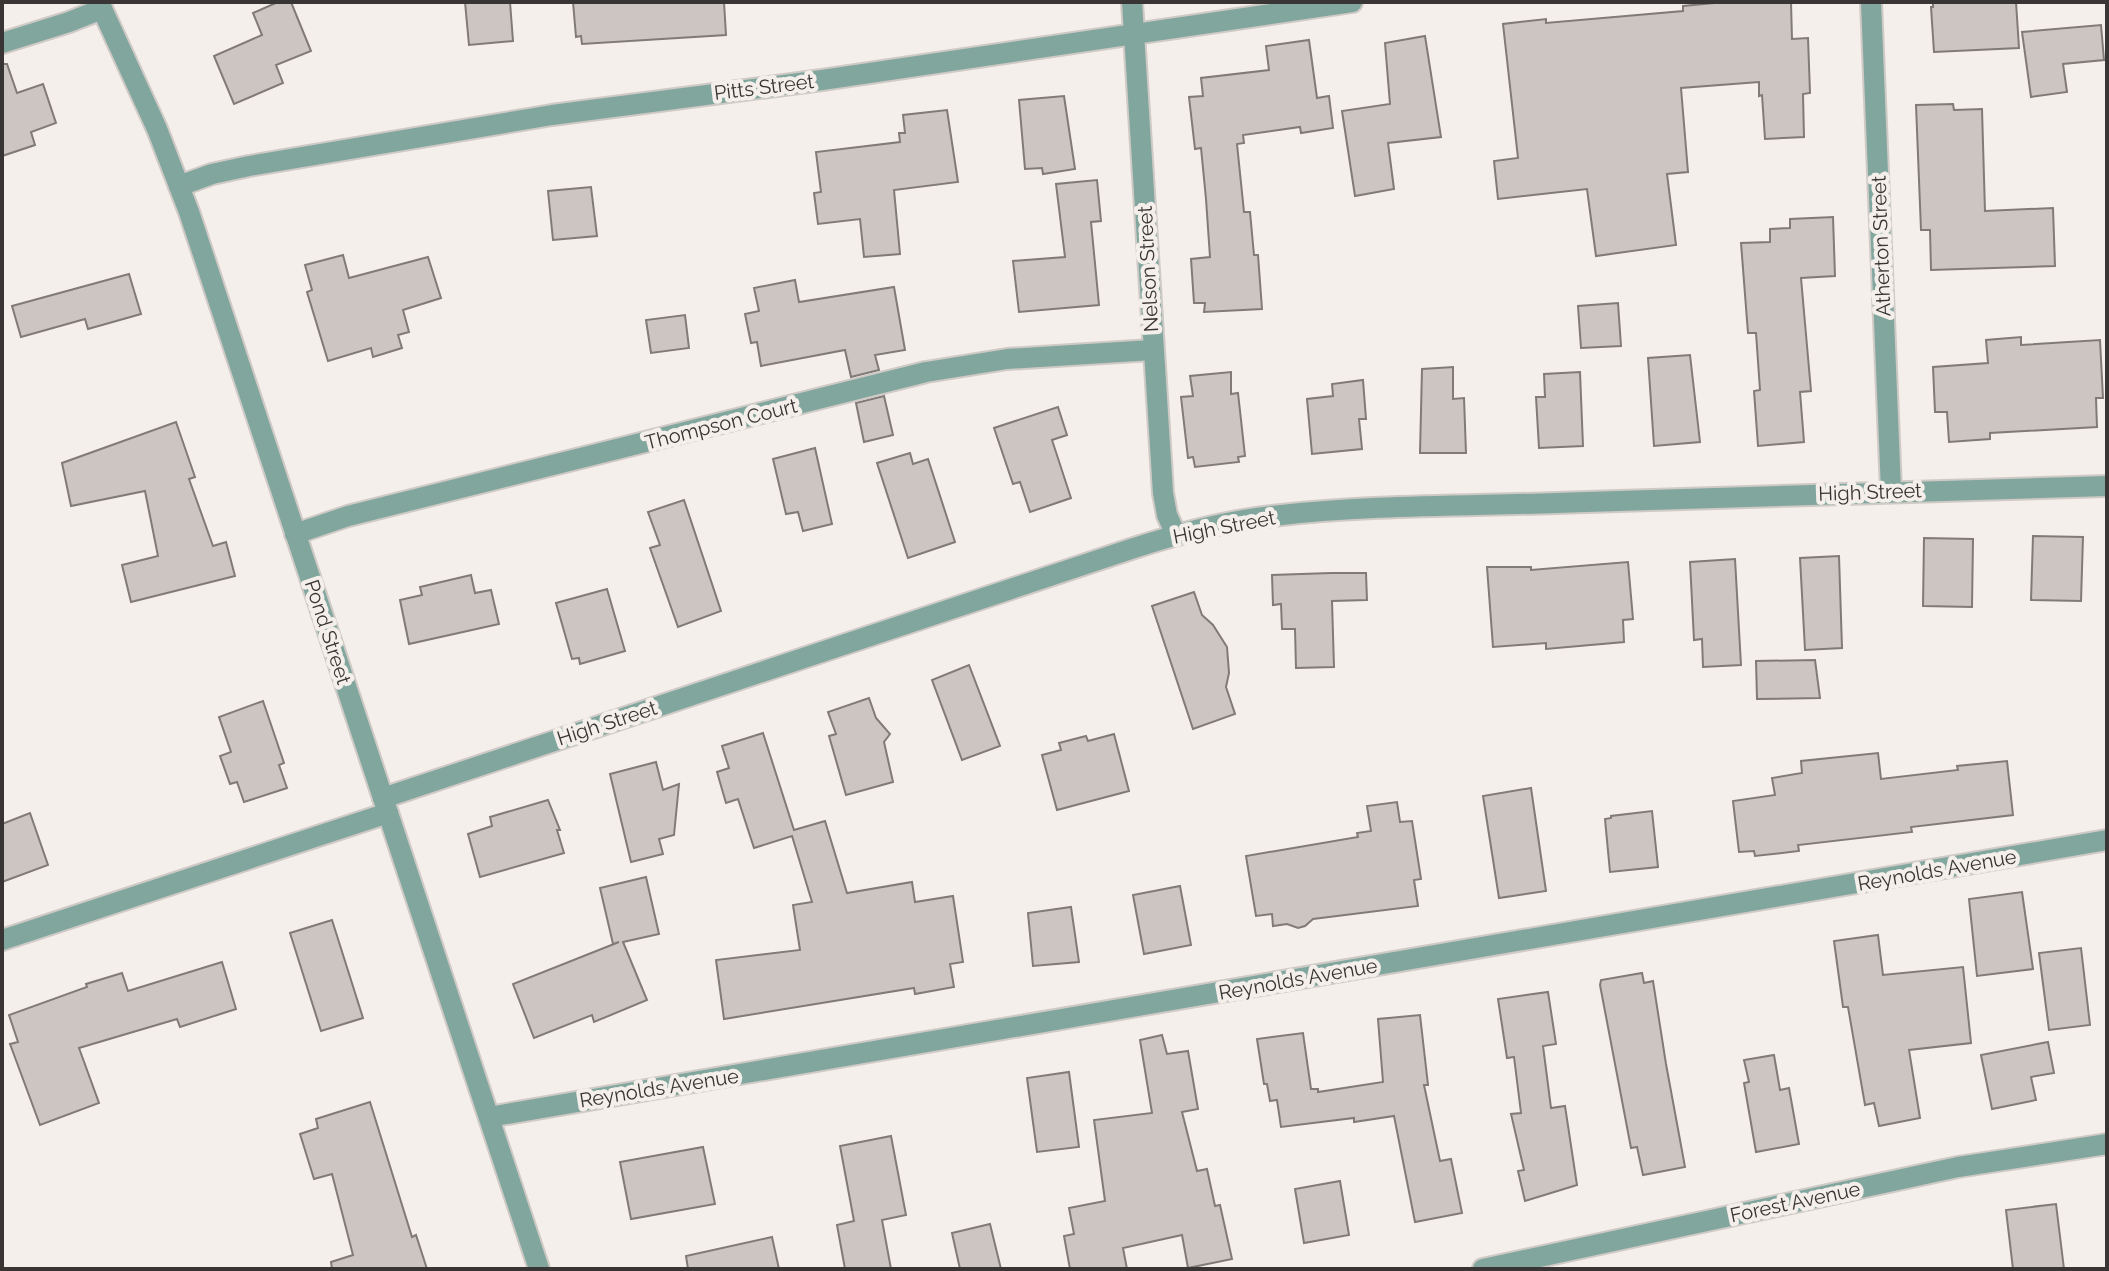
<svg xmlns="http://www.w3.org/2000/svg" width="2109" height="1271" viewBox="0 0 2109 1271" font-family="Raleway,sans-serif">
  <rect width="100%" height="100%" fill="#f5efeb"/>
  <g fill="#ccc5c1" stroke="#817b77" stroke-width="2">
    <path d="M278 2H291L311 51 276 65 283 83 234 104 214 56 262 35 253 13Z"/>
    <path d="M465 2H510L513 41 469 45Z"/>
    <path d="M573 2H724L726 35 582 44 581 36 576 37Z"/>
    <path d="M1725 2H1791L1792 39 1808 38 1810 93 1803 94 1804 137 1765 139 1762 95 1759 96V82L1681 88 1688 172 1667 174 1676 245 1596 256 1587 189 1498 199 1494 161 1518 158 1503 24 1546 19V23L1683 11V6Z"/>
    <path d="M1933 2H2016L2019 48 1934 52 1931 7H1933Z"/>
    <path d="M2101 25 2104 60 2063 64 2067 92 2031 97 2022 32Z"/>
    <path d="M1425 36 1441 137 1388 143 1394 189 1355 196 1342 111 1390 104 1385 43Z"/>
    <path d="M1309 40 1317 98 1329 96 1333 128 1301 133 1300 127 1243 135 1244 143 1237 144 1244 212H1250L1254 255H1258L1262 309 1204 312 1205 303H1194L1191 259 1210 257 1206 199 1201 148 1195 149 1189 97 1203 96 1201 78 1269 70 1266 46Z"/>
    <path d="M2 64H7L17 93 43 84 56 123 31 132 35 145 2 156Z"/>
    <path d="M1064 96 1075 169 1043 174 1042 168 1025 169 1019 100Z"/>
    <path d="M1953 104 1954 110 1982 109 1985 211 2053 208 2055 266 1931 270 1930 230H1921L1916 105Z"/>
    <path d="M947 110 958 182 894 190 900 254 864 257 860 219 818 224 814 193 821 192 816 152 900 142 899 133H905L903 115Z"/>
    <path d="M1097 180 1101 221 1091 222 1099 305 1019 312 1013 261 1065 257 1056 184Z"/>
    <path d="M591 187 597 236 553 240 548 191Z"/>
    <path d="M1833 217 1835 276 1801 278 1811 391 1800 392 1804 442 1758 446 1754 391 1760 390 1756 333H1748L1741 243 1770 242V229L1790 228V219Z"/>
    <path d="M343 255 349 278 428 257 441 298 403 310 409 332 398 335 402 348 373 357 371 348 328 361 307 292 312 290 305 265Z"/>
    <path d="M129 274 141 314 88 329 85 319 21 337 12 306Z"/>
    <path d="M795 280 799 302 894 287 905 350 875 355 879 370 851 377 845 350 761 366 757 342 751 343 745 314 759 311 754 288Z"/>
    <path d="M1618 303 1621 346 1581 348 1578 306Z"/>
    <path d="M685 315 689 348 651 353 646 320Z"/>
    <path d="M2021 337V345L2100 340 2103 398H2096L2097 427 1990 433V439L1949 442 1947 412H1935L1933 367 1988 363 1986 340Z"/>
    <path d="M1690 355 1700 442 1654 446 1648 358Z"/>
    <path d="M1453 367V399L1464 398 1466 453H1420L1422 369Z"/>
    <path d="M1231 372V394L1238 393 1245 456 1238 457 1239 462 1195 467 1193 457 1188 458 1181 397 1193 396 1190 376Z"/>
    <path d="M1580 372 1583 446 1539 448 1536 397H1545L1544 374Z"/>
    <path d="M1363 380 1366 419H1359L1362 449 1312 454 1307 399 1333 396 1332 384Z"/>
    <path d="M884 396 893 435 864 442 856 403Z"/>
    <path d="M1058 407 1067 435 1052 440 1071 498 1030 512 1020 482 1013 484 994 428Z"/>
    <path d="M176 422 195 477 189 479 213 546 226 542 235 576 131 602 122 565 158 556 145 491 71 506 62 463Z"/>
    <path d="M815 448 832 524 803 531 798 512 786 514 773 459Z"/>
    <path d="M910 453 913 464 928 459 955 542 908 558 877 463Z"/>
    <path d="M684 500 721 611 678 627 650 548 660 545 648 512Z"/>
    <path d="M2033 536 2083 537 2081 601 2031 600Z"/>
    <path d="M1924 538 1973 539 1972 607 1923 606Z"/>
    <path d="M1839 556 1842 648 1805 650 1800 558Z"/>
    <path d="M1735 559 1741 665 1703 667 1702 639 1694 640 1690 562Z"/>
    <path d="M1628 562 1633 619 1623 620 1624 642 1546 649V643L1493 647 1487 567H1531V570Z"/>
    <path d="M1331 573H1366L1367 600 1332 601 1334 667 1296 668 1295 629H1282L1281 604 1273 605 1272 575Z"/>
    <path d="M471 575 475 593 491 590 499 624 409 644 400 600 422 595 420 587Z"/>
    <path d="M607 589 625 651 580 664 579 658 572 659 556 603Z"/>
    <path d="M1194 592 1202 615 1213 625 1227 647 1229 673 1226 687 1235 714 1193 729 1152 606Z"/>
    <path d="M1815 660 1820 698 1757 699 1756 661Z"/>
    <path d="M969 665 1000 746 962 760 932 680Z"/>
    <path d="M869 698 876 718 890 734 884 742 893 782 846 795 829 736 836 734 828 712Z"/>
    <path d="M263 701 284 763 279 765 287 788 244 802 237 782 230 784 220 756 231 752 219 717Z"/>
    <path d="M763 733 794 830 825 821 847 893 912 882 915 902 953 896 963 962 950 964 954 987 915 994 914 988 724 1019 716 960 800 950 793 905 812 902 792 836 754 848 738 799 726 803 717 772 729 768 722 746Z"/>
    <path d="M1114 734 1129 791 1057 810 1042 755 1061 750 1059 743 1086 736 1088 741Z"/>
    <path d="M1878 753 1881 779 1958 770 1957 766 2007 761 2013 815 1911 827 1912 832 1798 845 1799 851 1755 856 1754 851 1739 852 1733 801 1775 795 1772 778 1802 773 1801 761Z"/>
    <path d="M656 762 663 790 679 784 674 835 659 839 663 854 631 862 610 774Z"/>
    <path d="M1531 788 1546 891 1499 898 1483 796Z"/>
    <path d="M548 800 560 830H557L564 853 480 877 468 834 492 826 490 817Z"/>
    <path d="M1397 802 1400 822 1412 821 1421 879 1414 880 1418 906 1313 919 1305 926 1298 928 1287 924 1273 926 1272 914 1256 916 1246 856 1358 837 1357 833 1371 831 1367 806Z"/>
    <path d="M1652 811 1658 867 1610 872 1605 819 1611 818V816Z"/>
    <path d="M30 813 48 865 2 882V824Z"/>
    <path d="M646 877 659 934 623 942 647 1000 594 1022 592 1015 534 1038 513 984 619 942 613 944 600 888Z"/>
    <path d="M1180 886 1191 945 1144 954 1133 895Z"/>
    <path d="M2022 892 2033 969 1977 976 1969 899Z"/>
    <path d="M1071 907 1079 962 1033 966 1028 913Z"/>
    <path d="M332 920 363 1018 321 1031 290 933Z"/>
    <path d="M1878 935 1883 975 1963 967 1971 1043 1909 1050 1920 1118 1879 1126 1874 1103 1865 1105 1848 1007H1843L1834 941Z"/>
    <path d="M2081 948 2090 1025 2049 1030 2039 953Z"/>
    <path d="M222 962 236 1009 180 1027 177 1019 79 1048 99 1103 40 1125 10 1044 18 1042 9 1015 87 987 86 984 122 973 128 991Z"/>
    <path d="M1642 973 1644 983 1653 981 1666 1064 1685 1167 1643 1175 1637 1147 1631 1148 1600 985 1601 980Z"/>
    <path d="M1548 992 1556 1044 1543 1046 1551 1108 1565 1106 1577 1185 1525 1201 1518 1171 1524 1170 1511 1114 1521 1113 1514 1057 1507 1058 1498 999Z"/>
    <path d="M1420 1015 1428 1085H1424L1440 1161 1451 1159 1462 1213 1415 1222 1394 1116 1354 1122V1118L1281 1127 1277 1100 1270 1101 1267 1084H1264L1257 1039 1303 1033 1311 1089H1318V1092L1383 1082 1378 1019Z"/>
    <path d="M1162 1035 1167 1054 1188 1051 1198 1109 1182 1112 1197 1171 1207 1169 1215 1206 1220 1205 1232 1259 1188 1268 1182 1235 1123 1248 1127 1269H1070L1064 1236 1074 1234 1069 1208 1105 1201 1094 1120 1152 1113 1140 1040Z"/>
    <path d="M2048 1042 2054 1073 2031 1077 2036 1100 1992 1109 1981 1055Z"/>
    <path d="M1774 1055 1780 1090 1789 1088 1799 1144 1756 1152 1744 1083 1749 1082 1744 1060Z"/>
    <path d="M1069 1072 1079 1147 1037 1152 1027 1078Z"/>
    <path d="M370 1102 412 1237 416 1235 427 1269H332L331 1262 353 1255 332 1174 314 1179 300 1134 318 1128 316 1119Z"/>
    <path d="M891 1136 906 1215 882 1220 891 1269H845L837 1225 854 1221 840 1146Z"/>
    <path d="M703 1147 715 1204 631 1219 620 1162Z"/>
    <path d="M1340 1181 1349 1235 1304 1243 1295 1189Z"/>
    <path d="M2056 1204 2064 1269H2013L2006 1210Z"/>
    <path d="M990 1224 1001 1269H960L952 1233Z"/>
    <path d="M772 1237 779 1269H688L686 1256Z"/>
  </g>
  <g fill="none" stroke-linecap="round" stroke-linejoin="round">
    <g stroke="#cfcac6" stroke-width="24">
      <g id="minor">
        <path d="M1132 2 1163 493 1167 515 1176 535"/>
        <path d="M1871 2 1891 490"/>
        <path d="M2 43 69 22 102 9"/>
        <path d="M179 186 212 174 249 166 552 115 822 80 1352 2"/>
        <path d="M295 534 348 516 926 372 1007 359 1152 350"/>
        <path d="M383 798 1131 549C1177 534 1224 521 1272 516 1366 505 1462 506 1557 503 1740 496 1923 490 2107 486"/>
        <path d="M2 940 388 813"/>
        <path d="M489 1117 2107 840"/>
        <path d="M1483 1269 1958 1167 2107 1144"/>
      </g>
    </g>
    <g stroke="#cfcac6" stroke-width="24">
      <path id="tertiary" d="M99 2 157 129 189 212 539 1269"/>
    </g>
    <use href="#minor" stroke="#81a69e" stroke-width="20"/>
    <use href="#tertiary" stroke="#81a69e" stroke-width="20"/>
  </g>
  <g text-anchor="middle" stroke-width="8" stroke-linejoin="round" paint-order="stroke">
    <g font-size="20" fill="#383534" stroke="#f5efeb">
      <text transform="translate(764 87) rotate(-7)" y="7">Pitts Street</text>
      <text transform="translate(1881 246) rotate(-92)" y="7">Atherton Street</text>
      <text transform="translate(1148 269) rotate(-93)" y="7">Nelson Street</text>
      <text transform="translate(721 424) rotate(-14)" y="7">Thompson Court</text>
      <text transform="translate(1870 492) rotate(-2)" y="7">High Street</text>
      <text transform="translate(1224 527) rotate(-11)" y="7">High Street</text>
      <text transform="translate(328 632) rotate(72)" y="7">Pond Street</text>
      <text transform="translate(607 723) rotate(-18)" y="7">High Street</text>
      <text transform="translate(1937 870) rotate(-10)" y="7">Reynolds Avenue</text>
      <text transform="translate(1298 979) rotate(-10)" y="7">Reynolds Avenue</text>
      <text transform="translate(659 1088) rotate(-9)" y="7">Reynolds Avenue</text>
      <text transform="translate(1795 1202) rotate(-12)" y="7">Forest Avenue</text>
    </g>
  </g>
  <rect width="2109" height="1271" fill="none" stroke="#383534" stroke-width="8"/>
</svg>
